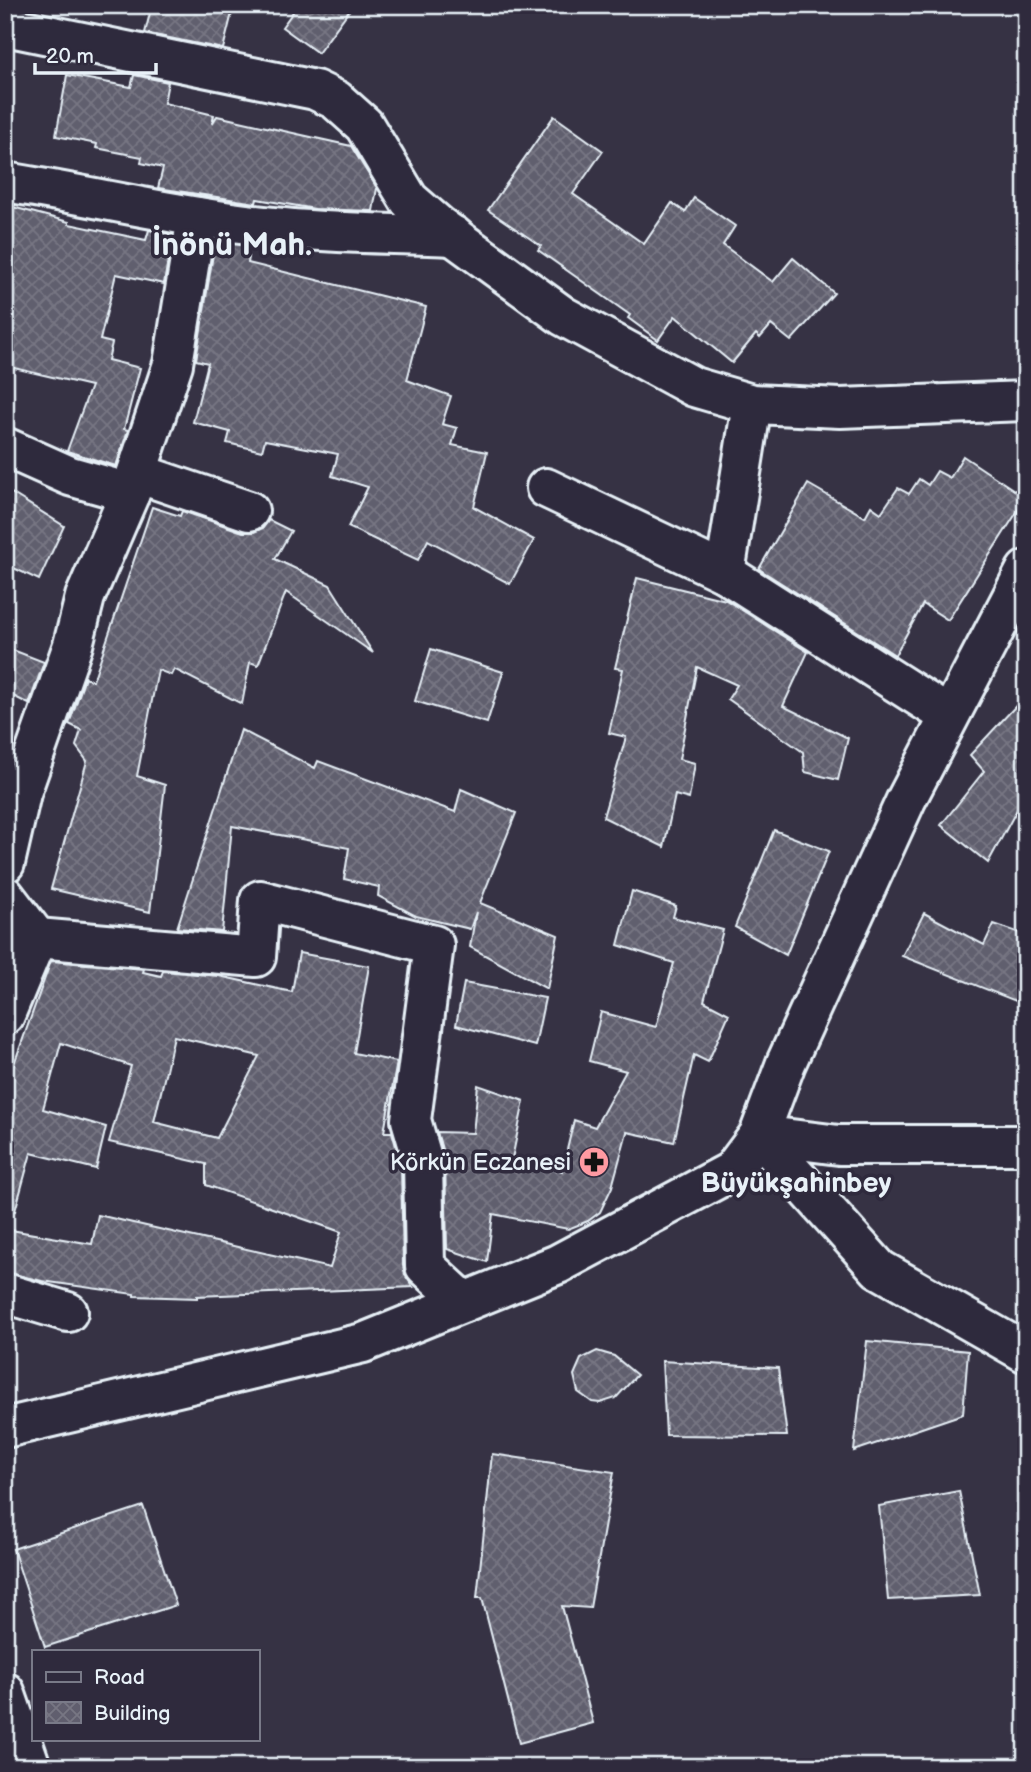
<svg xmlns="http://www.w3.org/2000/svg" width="1031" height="1772" viewBox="0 0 1031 1772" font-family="'Balsamiq Sans',sans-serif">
  <defs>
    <pattern id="building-cross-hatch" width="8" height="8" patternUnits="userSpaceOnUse" patternTransform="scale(1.75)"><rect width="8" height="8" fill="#605e6e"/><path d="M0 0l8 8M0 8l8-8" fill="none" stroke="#777683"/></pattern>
  </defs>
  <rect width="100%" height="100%" fill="#363244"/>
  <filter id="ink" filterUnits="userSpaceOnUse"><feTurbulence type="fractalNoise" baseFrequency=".0143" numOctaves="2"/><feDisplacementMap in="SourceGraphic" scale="14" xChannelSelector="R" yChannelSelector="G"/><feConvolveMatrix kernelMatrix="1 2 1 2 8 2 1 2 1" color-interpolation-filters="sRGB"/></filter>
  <g filter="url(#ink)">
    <g fill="url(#building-cross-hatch)" stroke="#e8f1f8" stroke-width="2" fill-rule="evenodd">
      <path d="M152 5H234L223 49 145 33Z"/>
      <path d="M298 5H353L318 53 282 27Z"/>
      <path d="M67 75 131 87 134 75 168 82 164 103 214 115 212 124 217 116 351 146 377 188 373 211 315 209 257 199 256 203 158 188 163 168 141 163 142 157 96 148 97 144 56 136Z"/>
      <path d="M554 116 603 151 573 194 644 244 672 203 685 212 694 198 735 226 723 245 773 282 793 258 834 293 791 341 771 325 760 338 756 334 732 363 675 316 658 340 628 318 630 315 538 250 541 246 488 210Z"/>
      <path d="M5 205 69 222V224L146 240 149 230 172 235 164 284 116 274 100 340 112 343 108 360 140 368 124 429 128 430 116 466 67 451 91 386 5 366Z"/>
      <path d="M215 242 248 246 246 257H249L248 263 426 307 407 380 451 396 442 424 457 428 452 445 487 452 474 507 534 540 510 584 428 540 418 560 348 527 368 487 332 476 338 454 265 440 262 451 227 443 230 432 193 422 208 363 196 360Z"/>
      <path d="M963 456 1026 498 948 620 923 604 895 655 759 569 808 484 865 517 871 506 881 513 898 488 909 494 919 479 928 485 937 471 950 478Z"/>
      <path d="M5 489 64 526 39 580 5 564Z"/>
      <path d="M152 507 180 516 182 511 243 532H254L263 528 269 520 291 531 275 559 330 585 373 653 286 592 258 665 250 662 242 704 174 669 171 675 158 670 137 776 165 785 150 912 51 889 87 761 76 746 81 730 69 724 85 678 93 681Z"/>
      <path d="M637 578 726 600 808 652 783 706 848 738 838 780 805 772 803 752 728 699 737 685 697 667 679 759 695 763 689 799 675 795 664 847 603 817 626 737 609 733 623 669 615 668Z"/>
      <path d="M5 647 44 662 29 704 5 692Z"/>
      <path d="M431 649 503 672 487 723 415 701Z"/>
      <path d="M1026 695V793L988 863 941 825 984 771 970 755Z"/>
      <path d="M241 730 315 768 318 761 455 812 461 789 516 813 480 903 558 935 547 989 470 947 476 912 470 929 416 916 378 896 379 887 344 879 349 848 232 826 222 932 177 928Z"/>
      <path d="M774 830 829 851 786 955 735 927Z"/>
      <path d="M632 891 676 906 673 917 723 930 704 1001 729 1014 708 1062 694 1055 674 1142 627 1132 612 1187 600 1212 588 1221 568 1229 493 1214 487 1262 447 1249 445 1160 437 1132 473 1133 478 1085 524 1101 512 1159 562 1171 574 1120 595 1127 626 1071 589 1061 601 1012 656 1027 674 963 618 945Z"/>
      <path d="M924 913 984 945 994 924 1026 935V1005L902 956Z"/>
      <path d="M299 953 369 966 354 1053 397 1062 384 1132H392L401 1164 403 1266 405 1275 413 1287 197 1296V1298L134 1296V1294L42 1281 5 1272V1229L92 1244 98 1215 330 1268 341 1232 206 1185V1164L109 1142 131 1066 61 1043 43 1109 106 1127 96 1169 31 1153 15 1211 5 1209V1089L51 961 144 969 143 972 161 976 163 971 219 976 292 992ZM174 1036 259 1056 217 1138 154 1122Z"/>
      <path d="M464 983 545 998 535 1046 456 1025Z"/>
      <path d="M867 1341 968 1351 963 1414 854 1451Z"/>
      <path d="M597 1351 614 1356 637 1375 616 1398 600 1403 592 1402 578 1392 574 1375 581 1359Z"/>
      <path d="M662 1361 778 1368 787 1436 666 1435Z"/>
      <path d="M492 1454 614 1472 590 1608 562 1606 593 1723 519 1743 482 1598H477Z"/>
      <path d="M959 1491 980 1595 888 1600 879 1506Z"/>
      <path d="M143 1506 176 1605 45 1647 13 1549Z"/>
    </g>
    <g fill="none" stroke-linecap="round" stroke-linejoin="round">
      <g stroke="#e8f1f8" stroke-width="44">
        <g id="minor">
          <path d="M5 26 315 90 336 100 364 125 409 200 438 225 563 316 694 387 752 404 840 408 1026 401"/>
          <path d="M5 182C95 196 183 218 273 227 332 234 394 233 454 236"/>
          <path d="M5 447 70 476 130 493"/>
          <path d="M137 473 249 511"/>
          <path d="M546 488 725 573 949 716"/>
          <path d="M725 573 752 404"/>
          <path d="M5 863 21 793 73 645 85 597 130 493 173 364 197 217"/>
          <path d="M5 896 37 938 5 1015"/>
          <path d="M37 938 256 957 260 900 434 945 411 1120 423 1161 425 1266 464 1302"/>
          <path d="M759 1135 879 1269 1026 1353"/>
          <path d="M5 1293 68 1312"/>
          <path d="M5 1692 31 1767"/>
        </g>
      </g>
      <g stroke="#e8f1f8" stroke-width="44">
        <g id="tertiary">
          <path d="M759 1135 839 1145H1026"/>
          <path d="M5 1428 363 1343 558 1264 732 1171 759 1135 786 1063 906 800 1026 570"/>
        </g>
      </g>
      <use href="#minor" stroke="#2f2a3d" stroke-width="38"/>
      <use href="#tertiary" stroke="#2f2a3d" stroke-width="38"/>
    </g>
  </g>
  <defs>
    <g id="pharmacy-disc" transform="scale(1.575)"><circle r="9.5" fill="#ff9aa2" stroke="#2f2a3d"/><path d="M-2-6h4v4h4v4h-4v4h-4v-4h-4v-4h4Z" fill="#111"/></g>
  </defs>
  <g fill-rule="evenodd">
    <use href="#pharmacy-disc" x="594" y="1162"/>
  </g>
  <g text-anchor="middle" stroke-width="7" stroke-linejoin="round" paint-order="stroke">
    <g font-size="24" fill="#e8f1f8" stroke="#2f2a3d" text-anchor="end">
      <text x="571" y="1170">Körkün Eczanesi</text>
    </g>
    <g font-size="28" font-weight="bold" fill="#e8f1f8" stroke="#2f2a3d">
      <text x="796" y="1192">Büyükşahinbey</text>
    </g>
    <g font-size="32" font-weight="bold" fill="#e8f1f8" stroke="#2f2a3d">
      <text x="232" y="255">İnönü Mah.</text>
    </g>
  </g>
  <rect width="1031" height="1772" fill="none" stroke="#2f2a3d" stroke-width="28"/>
  <rect x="14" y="14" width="1003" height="1744" fill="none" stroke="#e8f1f8" stroke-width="2.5" filter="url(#ink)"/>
  <rect x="32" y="1650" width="228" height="91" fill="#2f2a3d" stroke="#797a88" stroke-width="2"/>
  <rect x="46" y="1672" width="35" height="10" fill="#2f2a3d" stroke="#797a88" stroke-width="2"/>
  <text x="94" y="1684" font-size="21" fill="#e8f1f8">Road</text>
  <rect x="46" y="1702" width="35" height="21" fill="url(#building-cross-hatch)" stroke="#797a88" stroke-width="2"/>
  <text x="94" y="1720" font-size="21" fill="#e8f1f8">Building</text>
  <path d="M35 63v10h121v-10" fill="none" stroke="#e8f1f8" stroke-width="3.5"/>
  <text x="46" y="63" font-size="21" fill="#e8f1f8" stroke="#2f2a3d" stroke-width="5" paint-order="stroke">20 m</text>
</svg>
